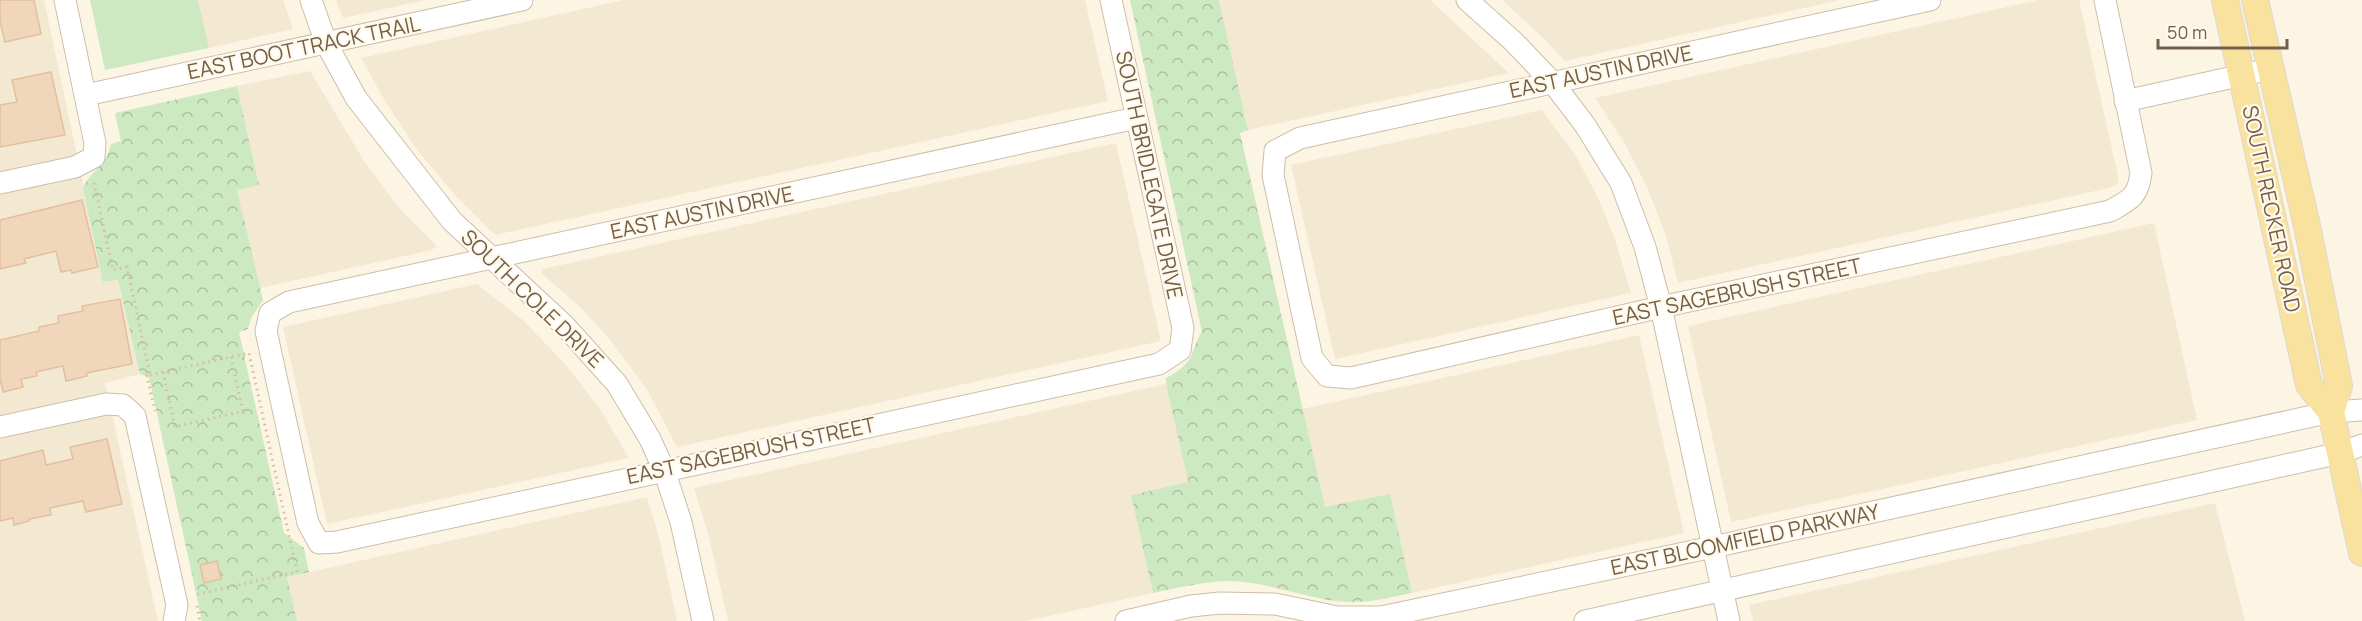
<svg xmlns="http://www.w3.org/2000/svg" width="2362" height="621" viewBox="0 0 2362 621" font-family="Manrope,sans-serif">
  <defs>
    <pattern id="park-crowns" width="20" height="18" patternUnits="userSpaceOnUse" patternTransform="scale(1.5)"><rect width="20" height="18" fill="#cde9c2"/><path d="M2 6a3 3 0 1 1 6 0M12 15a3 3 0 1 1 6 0" fill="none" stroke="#abc0a0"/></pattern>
  </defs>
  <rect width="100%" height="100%" fill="#fcf5e4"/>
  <g fill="#f3e8d2">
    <path d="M0 0H44L104 282 118 280 140 374 105 383 158 621H0Z"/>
    <path d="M198 0H283L293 29 209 48Z"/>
    <path d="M336 0H426L343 18Z"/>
    <path d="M624 0H1085L1108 101 495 235 455 195 417 150 385 101 361 58Z"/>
    <path d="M1219 0H1430L1509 73 1248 130Z"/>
    <path d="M1502 0H1840L1565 61 1542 37Z"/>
    <path d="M2038 0H2079L2119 181 2117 184 2113 187 1678 283 1666 236 1647 187 1624 142 1595 98Z"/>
    <path d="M310 71 364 161 399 208 437 246 432 250 260 288 236 190 259 184 237 86Z"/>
    <path d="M1542 110 1576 156 1597 196 1614 236 1631 293 1335 359 1291 165Z"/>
    <path d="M1116 143 1161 341 677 447 648 391 611 341 582 309 541 273 543 269Z"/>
    <path d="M2154 223 2197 420 1731 522 1688 326Z"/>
    <path d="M477 284 524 321 566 365 600 409 629 458 327 524 283 327Z"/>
    <path d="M1639 335 1684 533 1412 593 1390 494 1325 508 1302 409Z"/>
    <path d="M1166 384 1188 482 1131 495 1153 593 1026 621H728L709 537 694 488Z"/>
    <path d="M647 497 659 537 677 621H297L287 577Z"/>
    <path d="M2215 503 2245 621H1753L1749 605Z"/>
  </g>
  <path fill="#cde9c2" d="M90 0H198L209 48 105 70Z"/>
  <g fill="url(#park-crowns)">
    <path d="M1130 0H1219L1248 130 1240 133 1325 507 1390 494 1412 593C1391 597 1370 603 1348 602 1308 600 1271 582 1231 581 1205 581 1178 588 1153 593L1131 495 1188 482 1166 384V378C1177 372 1187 366 1192 354 1196 346 1196 339 1202 332Z"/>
    <path d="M237 86 259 185 237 190 263 300 251 318 248 329 239 332 284 533 304 548 309 572 287 577 297 621H202L149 377 140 374 118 280 103 282 83 188C92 168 105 169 111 144L121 141 115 113Z"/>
  </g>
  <g fill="#f0d7bc" stroke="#e2c09d" stroke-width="1.5">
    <path d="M0 0H34L41 34 5 42 0 21Z"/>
    <path d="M51 72 65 135 0 147V105L17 102 12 80Z"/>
    <path d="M82 200 98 267 72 273 71 270 61 272 56 251 24 259 26 263 0 269V220Z"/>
    <path d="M120 299 132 364 86 373 87 376 66 381 63 366 36 372 37 376 21 379 23 387 3 392 0 378V340L39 331V327L59 323 58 316 83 311 82 306Z"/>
    <path d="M107 439 122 504 86 512 83 501 50 508 51 515 29 519V521L14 525 13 518 0 521V461L43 450 46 465 73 459 70 447Z"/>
    <path d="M217 561 221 579 204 583 200 565Z"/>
  </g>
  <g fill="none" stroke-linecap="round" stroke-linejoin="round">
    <g stroke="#cdbeaa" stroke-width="23">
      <g id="minor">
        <path d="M311 0 326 43 356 98 452 221 565 326 617 384 650 439 664 470 681 522 703 621"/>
        <path d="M1111 0 1183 328 1180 350 1159 364 337 542 319 543 308 523 266 331 270 313 289 302 1136 118"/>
        <path d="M1467 0 1514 42 1553 83 1585 125 1621 183 1645 247 1661 307 1729 621"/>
        <path d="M1930 0 1300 138 1275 151 1273 175 1312 358 1327 376 1351 378 1661 307 2110 211C2130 200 2138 197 2141 173L2105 0"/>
        <path d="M86 95 522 0"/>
        <path d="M2125 101 2270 69"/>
        <path d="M0 183 75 167 94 157 95 143 65 0"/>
        <path d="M0 427 106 404 123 405 135 416 177 605 174 621"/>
        <path d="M1126 621 1191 606 1220 603 1275 604 1337 617H1381L1713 547 2331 412 2362 410"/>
        <path d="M1585 621 2340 453 2362 445"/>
      </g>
    </g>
    <g stroke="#ddd8d4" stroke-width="28">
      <g id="major">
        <path d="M2225 0 2309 385 2331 412 2362 553"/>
        <path d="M2255 0 2307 226 2339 386 2331 412"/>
      </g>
    </g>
    <g stroke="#d5bb9f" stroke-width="3" stroke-dasharray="1.5 4.5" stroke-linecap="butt">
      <path d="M94 183 113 270 127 267 150 375 147 376 155 411"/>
      <path d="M163 372 175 427 243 411 231 357"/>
      <path d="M150 375 249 353 297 572 194 595"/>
      <path d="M197 606 200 621"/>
    </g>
    <use href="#minor" stroke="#fff" stroke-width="21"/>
    <use href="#major" stroke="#f9e29d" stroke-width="26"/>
  </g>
  <g text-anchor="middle" stroke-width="4.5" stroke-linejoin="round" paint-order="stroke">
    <g font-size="21" fill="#735e4a" stroke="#fff9ea">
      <text transform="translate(304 48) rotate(-12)" y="7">EAST BOOT TRACK TRAIL</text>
      <text transform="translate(1601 72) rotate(-12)" y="7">EAST AUSTIN DRIVE</text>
      <text transform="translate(1149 175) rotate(78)" y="7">SOUTH BRIDLEGATE DRIVE</text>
      <text transform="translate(2271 209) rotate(78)" y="7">SOUTH RECKER ROAD</text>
      <text transform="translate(702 213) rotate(-12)" y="7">EAST AUSTIN DRIVE</text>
      <text transform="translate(1737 292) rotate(-12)" y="7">EAST SAGEBRUSH STREET</text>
      <text transform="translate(532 299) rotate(44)" y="7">SOUTH COLE DRIVE</text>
      <text transform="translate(751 451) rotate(-12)" y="7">EAST SAGEBRUSH STREET</text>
      <text transform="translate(1745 540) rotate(-12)" y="7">EAST BLOOMFIELD PARKWAY</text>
    </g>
  </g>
  <path d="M2158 39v9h129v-9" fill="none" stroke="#735e4a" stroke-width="3"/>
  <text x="2167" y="39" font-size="18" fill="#735e4a" stroke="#fff9ea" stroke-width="4.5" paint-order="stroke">50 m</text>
</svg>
